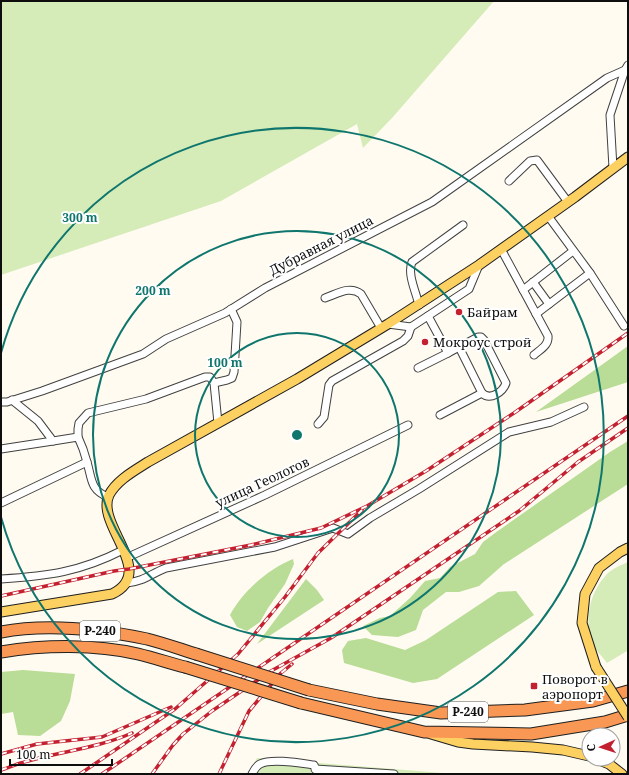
<svg xmlns="http://www.w3.org/2000/svg" width="629" height="775" viewBox="0 0 629 775" font-family="'Noto Serif',serif">
  <rect width="100%" height="100%" fill="#fffbf0"/>
  <g fill="#d5ebb8">
    <path d="M1 1H494L392 118 363 148 357 124 221 201 1 275Z"/>
    <path d="M628 562V656L627 651 607 663C603 657 597 652 594 646 583 622 589 593 607 574 612 569 621 565 628 562Z"/>
    <path d="M257 758 455 774H249Z"/>
  </g>
  <g fill="#b9dc96">
    <path d="M628 346V382L536 412Z"/>
    <path d="M628 441V484L504 564 479 586 459 592H446L423 610 416 630 398 637 372 635 363 626 380 618 390 616 410 598 425 581 440 578 450 567 475 554 483 542 495 533 610 452Z"/>
    <path d="M293 559 294 564 285 584 268 608 260 622 247 631 237 627 230 615C242 592 268 569 293 559Z"/>
    <path d="M306 579 317 590 324 600 257 644Z"/>
    <path d="M516 591 534 615 437 679 413 683 344 663 342 650 348 641 366 638 405 650 426 640 498 592Z"/>
    <path d="M23 670 75 674 70 701 61 721 40 736 18 735 13 712 1 714V672Z"/>
  </g>
  <g fill="none" stroke-linecap="round" stroke-linejoin="round">
    <g stroke="#414141" stroke-width="9">
      <g id="minor">
        <path d="M613 168 610 115 625 70"/>
        <path d="M509 181 530 161 537 160 568 202"/>
        <path d="M548 216 590 273"/>
        <path d="M501 249 548 336C549 345 541 349 534 355"/>
        <path d="M533 282 549 304"/>
        <path d="M523 290 573 251"/>
        <path d="M325 298C337 294 350 285 361 294L381 328"/>
        <path d="M419 305C416 292 407 274 412 262L463 225"/>
        <path d="M536 314 590 273 624 326"/>
        <path d="M388 324 411 327 469 289 479 265"/>
        <path d="M459 347 482 393"/>
        <path d="M418 368 448 353 428 316"/>
        <path d="M214 383 227 380 232 378 234 372 237 322 231 309"/>
        <path d="M12 400 38 421 53 441 78 437 83 449 87 462"/>
        <path d="M1 402H7L42 391 143 354 166 339 225 313 265 288 432 202 607 78 625 70 628 65"/>
        <path d="M440 415 482 393C490 401 503 392 506 383L484 340 481 337H478L448 353"/>
        <path d="M318 424 324 417 329 385 332 381 403 341 408 336 411 327"/>
        <path d="M78 437V429L79 423 88 413 146 399 205 377H210L214 383 218 423"/>
        <path d="M1 449 53 441"/>
        <path d="M1 503 87 462C92 479 90 490 108 497"/>
        <path d="M126 558 265 495 408 425"/>
        <path d="M1 579C48 576 80 572 123 550"/>
        <path d="M127 583C145 581 150 574 166 568L275 547 333 528 348 534 370 518 419 489 509 432 551 422 584 407"/>
        <path d="M315 769 394 774"/>
        <path d="M252 774C254 770 256 766 260 764 272 758 300 763 314 765L318 774"/>
      </g>
    </g>
    <g stroke="#1f1f1f" stroke-width="11">
      <g id="major">
        <path d="M1 612 112 594C158 572 95 525 109 495 117 480 134 471 148 462L297 379 388 324 479 265 575 197 628 157"/>
        <path d="M596 667 582 623 585 594 599 568 620 552 628 548"/>
        <path d="M431 734 458 742 473 744 532 747 563 750 589 756"/>
        <path d="M597 759 609 764 622 774"/>
      </g>
    </g>
    <g stroke="#1f1f1f" stroke-width="13">
      <g id="highway">
        <path d="M1 632C49 623 99 629 147 639 163 643 180 649 196 654"/>
        <path d="M1 652C44 645 95 644 138 654 154 658 170 663 185 667"/>
        <path d="M309 690 377 704 441 713 525 710 593 701 628 691"/>
        <path d="M301 703 424 732 531 734 605 722 628 715"/>
      </g>
    </g>
    <use href="#minor" stroke="#fff" stroke-width="7"/>
    <use href="#major" stroke="#fdd062" stroke-width="9"/>
    <use href="#highway" stroke="#f99854" stroke-width="11"/>
    <g stroke="#c42130" stroke-width="3.5">
      <g id="rail">
        <path d="M1 596 114 571 129 569 251 545 321 528 367 506 426 471 514 413 628 333"/>
        <path d="M1 754 37 744 102 737 171 707"/>
        <path d="M1 770C10 767 19 763 28 761 63 751 98 748 132 733"/>
        <path d="M80 774 175 709 238 654 285 597 318 553 362 510"/>
        <path d="M102 774 628 416"/>
        <path d="M152 774 173 745 183 734 212 711 271 671 331 638 519 511 578 462 628 428"/>
        <path d="M219 774 249 711 281 673 292 664"/>
      </g>
    </g>
    <use href="#rail" stroke="#fff" stroke-width="2" stroke-dasharray="6" stroke-linecap="butt"/>
    <g stroke="#1f1f1f" stroke-width="11" stroke-linecap="butt">
      <path id="major-bridge" d="M596 667 628 717"/>
    </g>
    <g stroke="#1f1f1f" stroke-width="13" stroke-linecap="butt">
      <g id="highway-bridge">
        <path d="M196 654 309 690"/>
        <path d="M185 667 301 703"/>
      </g>
    </g>
    <use href="#major-bridge" stroke="#fdd062" stroke-width="9"/>
    <use href="#highway-bridge" stroke="#f99854" stroke-width="11"/>
  </g>
  <g fill="none" stroke="#0f766e" stroke-width="2">
    <circle cx="297" cy="435" r="102"/>
    <circle cx="297" cy="435" r="204"/>
    <path d="M1 353A307 307 0 1 1 1 517"/>
  </g>
  <g fill="#c42130" stroke="#fff" stroke-width="1.5">
    <circle cx="459" cy="312" r="4"/>
    <circle cx="425" cy="342" r="4"/>
    <rect x="530" y="682" width="8" height="8" rx="2"/>
  </g>
  <g text-anchor="middle" stroke-width="4" stroke-linejoin="round" paint-order="stroke">
    <g fill="#fff" stroke="#565656" stroke-width="1">
      <rect x="80" y="621" width="40" height="20" rx="3"/>
      <rect x="448" y="702" width="40" height="20" rx="3"/>
    </g>
    <g font-size="12" font-weight="bold" fill="#0e0e0e">
      <text x="100" y="635">Р-240</text>
      <text x="468" y="716">Р-240</text>
    </g>
    <g font-size="13" fill="#0e0e0e" stroke="#fff">
      <text transform="translate(321 245) rotate(-27)" y="5">Дубравная улица</text>
      <text transform="translate(262 482) rotate(-25)" y="5">улица Геологов</text>
    </g>
    <g font-size="13" fill="#0e0e0e" stroke="#fff" text-anchor="start">
      <text x="467" y="317">Байрам</text>
      <text x="433" y="347">Мокроус строй</text>
      <text x="542" y="684">Поворот в<tspan x="542" dy="15">аэропорт</tspan></text>
    </g>
  </g>
  <circle cx="297" cy="435" r="6" fill="#0f766e" stroke="#fff" stroke-width="2"/>
  <g font-size="12" text-anchor="middle" font-weight="bold" fill="#0f766e" stroke="#fff" stroke-width="4" stroke-linejoin="round" paint-order="stroke">
    <text x="80" y="222">300 m</text>
    <text x="153" y="295">200 m</text>
    <text x="225" y="367">100 m</text>
  </g>
  <rect width="629" height="775" fill="none" stroke="#0e0e0e" stroke-width="4"/>
  <g transform="translate(601 747) rotate(267)"><circle r="19" fill="#ffffff" stroke="#9f9f9f"/>
  <path d="M0-3L7 15L0 10L-7 15Z" fill="#c42130"/>
  <text y="-6" font-size="11" font-weight="bold" text-anchor="middle" fill="#0e0e0e">С</text>
  </g>
  <path d="M10 759v6h102v-6" fill="none" stroke="#0e0e0e" stroke-width="2"/>
  <text x="16" y="759" font-size="12" fill="#0e0e0e" stroke="#ffffff" stroke-width="3" paint-order="stroke">100 m</text>
</svg>
